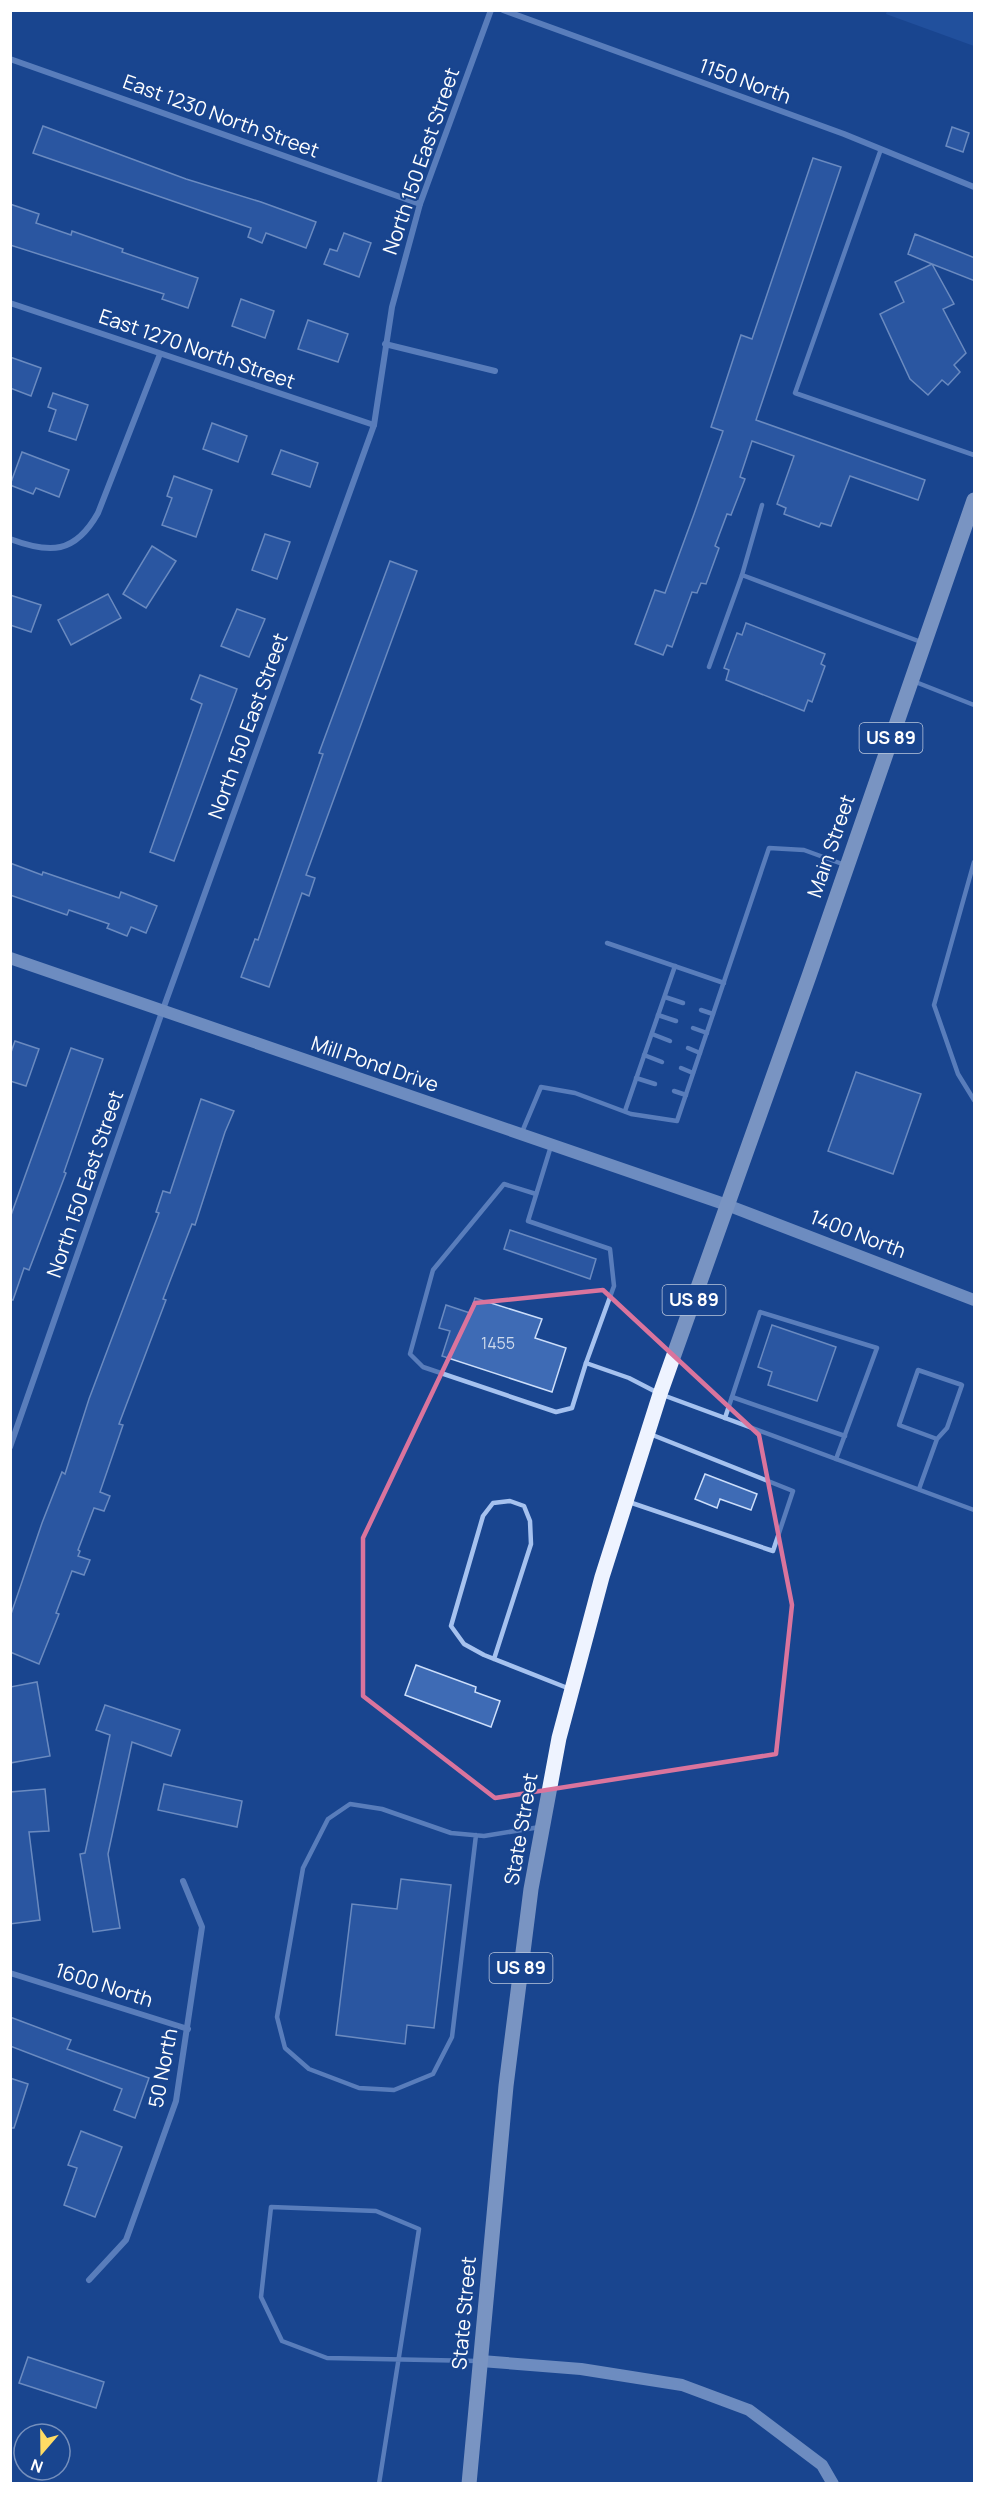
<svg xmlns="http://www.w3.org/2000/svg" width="985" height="2494" viewBox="0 0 985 2494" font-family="Manrope,sans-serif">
  <rect width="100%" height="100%" fill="#19458f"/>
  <path fill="#2c5dad" d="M887 11H974V46L886 14Z"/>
  <g fill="#3e6bb5" stroke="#ccdefa" stroke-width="1.5">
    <path d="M43 126 186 179 261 202 316 222 306 248 266 233 262 243 248 237 251 228 33 153Z"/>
    <path d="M952 127 969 133 963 152 946 146Z"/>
    <path d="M813 158 841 167 756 420 925 480 918 500 850 476 831 526 821 523 819 527 784 514 786 508 777 504 794 456 752 441 740 477 745 479 731 515 727 514 715 546 719 548 706 584 701 583 697 593 692 592 672 647 667 645 663 655 635 644 655 590 665 593 694 514 723 431 711 427 741 335 752 339Z"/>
    <path d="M10 204 39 214 36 223 71 235 72 231 123 249 122 252 198 278 188 308 162 299 164 294 10 245Z"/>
    <path d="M344 233 371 243 359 277 324 264 330 249 337 251Z"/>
    <path d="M915 234 975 258V281L932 264 954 304 943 309 966 353 954 365 960 372 948 385 942 380 928 395 910 379 880 314 904 302 895 282 932 264 908 254Z"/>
    <path d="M241 299 274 311 265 338 232 326Z"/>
    <path d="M308 320 348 334 338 362 298 349Z"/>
    <path d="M10 357 41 368 31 396 10 388Z"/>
    <path d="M53 393 88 405 76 440 49 431 56 410 48 407Z"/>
    <path d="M212 423 247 436 238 462 203 449Z"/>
    <path d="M281 450 318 463 310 487 272 474Z"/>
    <path d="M22 452 69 470 59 497 36 488 33 494 10 485Z"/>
    <path d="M174 476 212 490 196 537 162 525 172 498 167 496Z"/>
    <path d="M265 534 290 542 277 579 252 570Z"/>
    <path d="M152 546 176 561 146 608 123 594Z"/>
    <path d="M390 561 417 571 306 875 315 878 309 896 302 893 269 987 241 977 255 939 258 940 323 754 319 753Z"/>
    <path d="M108 594 121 618 71 645 58 620Z"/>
    <path d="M10 595 41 605 31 632 10 625Z"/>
    <path d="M237 609 265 619 249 657 221 646Z"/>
    <path d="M746 623 825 654 821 664 825 666 812 702 808 700 804 711 726 680 729 670 724 668 737 633 742 635Z"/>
    <path d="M200 675 237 689 174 861 150 852 202 704 191 699Z"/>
    <path d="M10 863 42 875 43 872 119 898 121 892 157 906 146 933 131 927 127 936 107 928 109 924 69 910 67 915 10 895Z"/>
    <path d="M15 1041 39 1049 26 1086 10 1081V1055Z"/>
    <path d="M71 1048 103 1059 64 1172 66 1173 29 1270 24 1268 13 1300H10V1218Z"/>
    <path d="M856 1072 921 1094 893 1174 828 1151Z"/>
    <path d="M201 1099 234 1111 225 1132 195 1225 192 1224 163 1299 166 1300 119 1424 123 1425 100 1492 110 1496 104 1511 94 1508 78 1550 80 1551 78 1556 90 1560 84 1575 72 1571 56 1613 59 1614 39 1664 10 1652V1617L42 1523 62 1472 65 1474 89 1399 159 1213 156 1212 163 1191 170 1193Z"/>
    <path d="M510 1230 596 1259 590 1279 504 1249Z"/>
    <path d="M475 1298 542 1319 535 1338 566 1348 552 1392 442 1356 450 1331 439 1328 446 1305 470 1313Z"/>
    <path d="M772 1325 836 1347 817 1401 768 1385 772 1372 758 1367Z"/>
    <path d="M705 1474 757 1494 751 1510 720 1499 717 1508 695 1499Z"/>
    <path d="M416 1665 476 1687 475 1692 500 1701 491 1727 405 1695Z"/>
    <path d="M37 1682 50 1756 10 1763V1687Z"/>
    <path d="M105 1705 180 1730 171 1756 132 1742 108 1854 120 1928 93 1932 80 1854 85 1853 110 1735 96 1730Z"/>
    <path d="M164 1784 242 1801 237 1827 158 1810Z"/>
    <path d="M45 1789 49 1831 29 1832 40 1920 10 1924V1792Z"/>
    <path d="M401 1879 451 1885 434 2028 407 2025 405 2044 336 2035 352 1904 397 1909Z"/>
    <path d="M10 2017 71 2040 67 2049 149 2078 135 2118 114 2110 122 2089 10 2046Z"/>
    <path d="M10 2078 28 2084 14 2128H10Z"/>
    <path d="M81 2131 122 2147 95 2217 64 2205 77 2168 68 2165Z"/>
    <path d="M28 2357 104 2382 96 2408 19 2383Z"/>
  </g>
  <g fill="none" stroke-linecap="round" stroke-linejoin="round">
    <g stroke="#a6c2ef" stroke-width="4.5">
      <path d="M881 149 795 393 974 455"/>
      <path d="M742 575 762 505"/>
      <path d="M709 667 742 575 921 642"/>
      <path d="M913 681 974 705"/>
      <path d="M974 862 934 1005 958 1074 974 1100"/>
      <path d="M607 943 724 983"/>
      <path d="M665 997 683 1003"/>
      <path d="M701 1010 713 1014"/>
      <path d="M658 1015 676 1021"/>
      <path d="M693 1028 707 1033"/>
      <path d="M652 1034 670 1041"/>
      <path d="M688 1048 700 1053"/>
      <path d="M644 1055 662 1062"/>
      <path d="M681 1068 693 1073"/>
      <path d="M636 1078 655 1084"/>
      <path d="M674 1091 686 1095"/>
      <path d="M625 1111 675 966"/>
      <path d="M522 1132 541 1087 575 1093 631 1114 677 1121 769 848 804 850 845 865"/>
      <path d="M551 1146 528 1221 610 1249 614 1286 586 1363 629 1378 660 1394 974 1510"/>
      <path d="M536 1194 504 1184 433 1270 410 1354 423 1367 556 1412 572 1408 586 1363"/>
      <path d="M732 1397 845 1436"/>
      <path d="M725 1418 760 1312 877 1348 836 1459"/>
      <path d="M919 1489 937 1439 947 1428 962 1385 918 1370 899 1425 937 1439"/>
      <path d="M629 1502 773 1551 793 1491 650 1434"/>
      <path d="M494 1659 531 1544 530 1521 524 1506 510 1501 493 1503 483 1516 451 1626 464 1644 484 1655 570 1689"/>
      <path d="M476 1835 452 2037 433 2074 394 2090 359 2088 309 2069 285 2048 277 2017 303 1868 328 1819 350 1804 382 1809 451 1833 484 1836 540 1827"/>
      <path d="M379 2484 419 2229 376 2211 271 2207 261 2297 282 2341 327 2358 478 2361"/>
    </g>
    <g stroke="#a6c2ef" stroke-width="6">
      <path d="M503 10 844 134 974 187"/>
      <path d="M10 59 420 204"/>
      <path d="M10 303 374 425"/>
      <path d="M385 344 495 371"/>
      <path d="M10 539C50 554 75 554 98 513L160 354"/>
      <path d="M10 1447 162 1012 374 425 392 307 420 204 491 10"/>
      <path d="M10 1973 188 2029"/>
      <path d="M89 2280 126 2240 176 2101 202 1927 183 1881"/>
    </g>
    <g stroke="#d3e2fa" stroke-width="12">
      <path d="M10 958 727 1205 974 1300"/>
      <path d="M481 2361 581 2369 682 2385 749 2410 822 2465 833 2484"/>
    </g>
    <path stroke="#eef3ff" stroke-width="15" d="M469 2484 506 2086 531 1889 559 1738 602 1577 660 1394 809 976 974 500"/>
  </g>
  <path d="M0 0H985V2494H0ZM603 1290 759 1435 792 1605 776 1754 495 1798 363 1696V1538L475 1303Z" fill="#19458f" fill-opacity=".55" fill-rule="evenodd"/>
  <path fill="none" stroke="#da749d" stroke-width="4.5" stroke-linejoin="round" d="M603 1290 759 1435 792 1605 776 1754 495 1798 363 1696V1538L475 1303Z"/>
  <g text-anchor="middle" stroke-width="4.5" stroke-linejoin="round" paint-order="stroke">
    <g font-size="16" fill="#cfdaec">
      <text x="498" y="1349">1455</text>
    </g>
    <g fill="#19458f" stroke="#bac7dd" stroke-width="1.5">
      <rect x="859.5" y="723" width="63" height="30" rx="4.5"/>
      <rect x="662.5" y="1285" width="63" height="30" rx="4.5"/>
      <rect x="489.5" y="1953" width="63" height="30" rx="4.5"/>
    </g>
    <g font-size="18" font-weight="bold" fill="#fff">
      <text x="891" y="744">US 89</text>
      <text x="694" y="1306">US 89</text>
      <text x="521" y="1974">US 89</text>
    </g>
    <g font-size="20" fill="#fff" stroke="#19458f">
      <text transform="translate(745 81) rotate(20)" y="7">1150 North</text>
      <text transform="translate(221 116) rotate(20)" y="7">East 1230 North Street</text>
      <text transform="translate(421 161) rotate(-71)" y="7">North 150 East Street</text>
      <text transform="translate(197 349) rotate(19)" y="7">East 1270 North Street</text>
      <text transform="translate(248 726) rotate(-70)" y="7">North 150 East Street</text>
      <text transform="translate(831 846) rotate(-71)" y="7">Main Street</text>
      <text transform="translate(375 1064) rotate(19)" y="7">Mill Pond Drive</text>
      <text transform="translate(85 1184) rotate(-71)" y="7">North 150 East Street</text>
      <text transform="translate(858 1234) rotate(21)" y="7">1400 North</text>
      <text transform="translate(521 1829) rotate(-80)" y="7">State Street</text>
      <text transform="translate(104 1985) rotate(18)" y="7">1600 North</text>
      <text transform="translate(163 2068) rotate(-79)" y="7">50 North</text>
      <text transform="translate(464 2313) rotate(-85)" y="7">State Street</text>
    </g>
  </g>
  <rect width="985" height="2494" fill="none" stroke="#ffffff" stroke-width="24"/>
  <g transform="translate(42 2452) rotate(200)"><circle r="28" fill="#19458f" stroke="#758fbc" stroke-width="1.5"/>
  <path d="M0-4.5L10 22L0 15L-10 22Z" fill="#ffdc64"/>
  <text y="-9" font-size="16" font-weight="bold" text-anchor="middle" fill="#ffffff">N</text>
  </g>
</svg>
